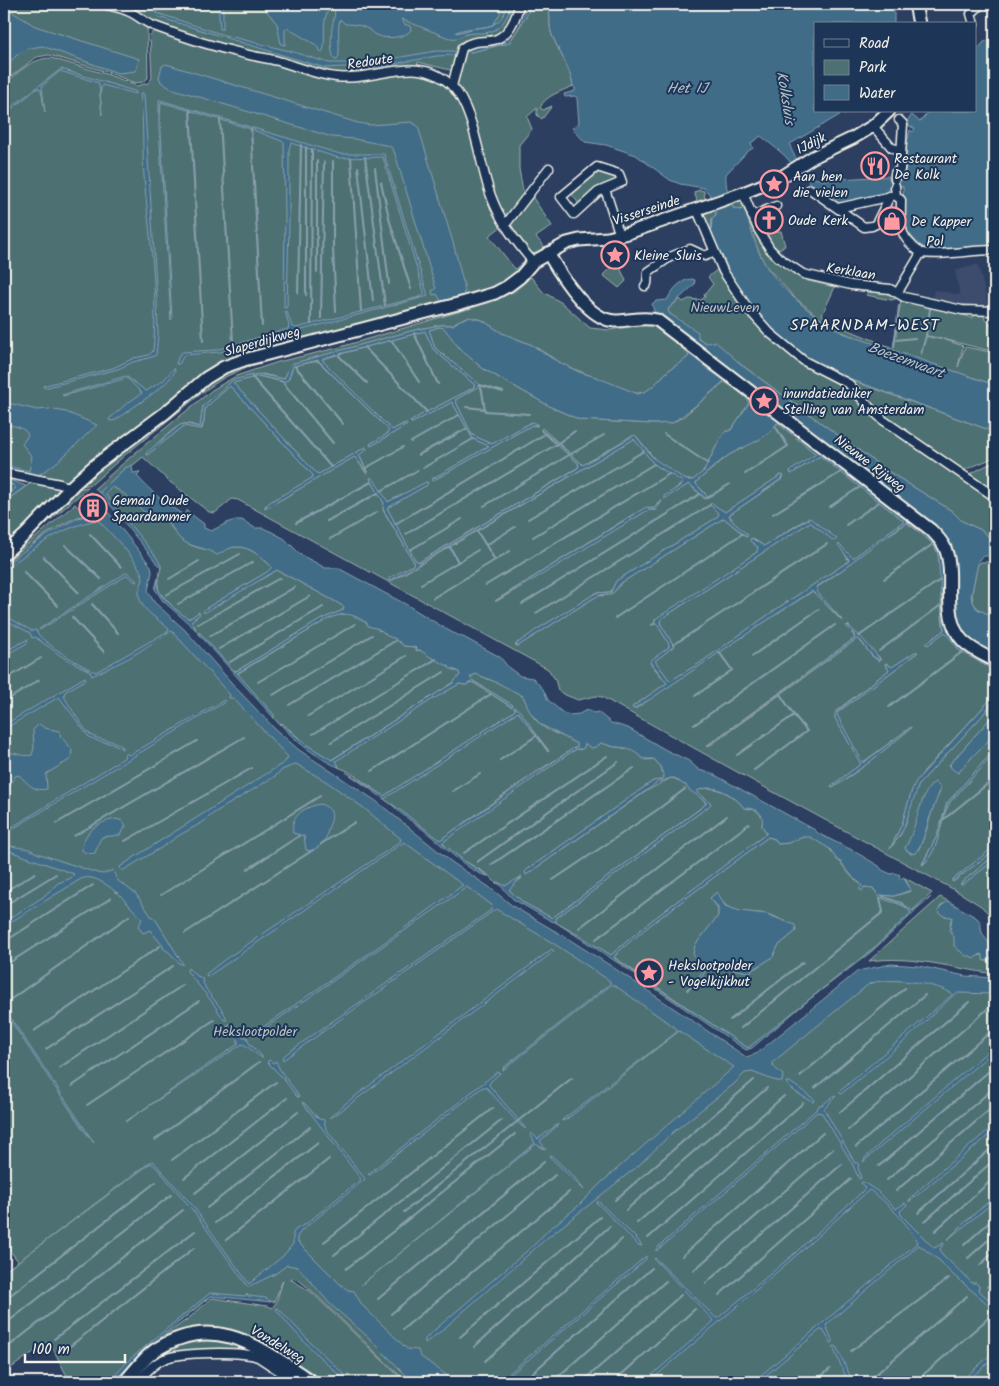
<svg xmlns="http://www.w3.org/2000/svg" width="999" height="1386" viewBox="0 0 999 1386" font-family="Kalam,sans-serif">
  <rect width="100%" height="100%" fill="#2c3f61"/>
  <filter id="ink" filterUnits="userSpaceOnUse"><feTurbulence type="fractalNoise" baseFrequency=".02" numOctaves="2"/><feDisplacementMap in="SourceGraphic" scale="10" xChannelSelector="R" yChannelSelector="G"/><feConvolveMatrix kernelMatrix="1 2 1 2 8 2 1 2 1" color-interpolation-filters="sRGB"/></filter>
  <g filter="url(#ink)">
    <path fill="#3e4b6d" d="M978 264 989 308 966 307 932 299 934 290 960 295 955 271Z"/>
    <g fill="#4d7072" stroke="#a0b0ad" fill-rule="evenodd">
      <path d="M4 4C46 4 116 0 147 28L148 78 143 82 135 83 107 72 49 55 37 57 31 61 4 82Z"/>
      <path d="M110 4H517L513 18 500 36 470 41 454 71 418 62 417 67 344 76 245 53 153 24Z"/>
      <path d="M530 4H547C552 14 548 25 552 35 559 52 570 67 573 86 562 91 544 96 540 108L543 110 552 106 542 119 537 115V108L527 117 532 129 519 145V169L525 201 531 195 552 226 536 237 546 249 534 255 530 254 503 218 456 88 455 82 465 51 471 52 509 43 527 15Z"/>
      <path d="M155 30 331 78 417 71 444 82 460 101 502 226 489 236 515 269 528 258 529 263 496 289 242 357 71 480 59 482 4 471V85C17 73 32 58 51 58L109 75 137 86 148 83 152 78 150 37 151 34Z"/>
      <path d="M598 169 614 175 616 180 595 189 579 204 571 193Z"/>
      <path d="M700 190 704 191 705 201 698 203 694 192Z"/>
      <path d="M741 199 745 202 761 243 772 258 808 281 835 287 822 315 834 324 893 348 901 300 931 308 933 304 972 318 976 315H984L985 320 995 326V352L943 339 963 346 958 367 965 347 995 353V385L861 340 831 327 794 297 765 265 756 245 744 210 733 208 731 202Z"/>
      <path d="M715 209 716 215 712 218 711 234 703 216 705 212Z"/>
      <path d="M781 231 785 246 777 250 763 232Z"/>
      <path d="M619 265 626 281 619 288 603 275 609 269Z"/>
      <path d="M718 269 726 284 746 311 799 363 845 386 856 394 868 411 995 499V536H988L981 530 962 521 952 511 886 470 732 358 716 342 706 344 670 314 668 311 669 308 680 299 683 302 689 299 701 300 705 297 704 295 713 284 708 277Z"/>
      <path d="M531 277 543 292 562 303 590 328 609 330 650 324 686 350 689 356C683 362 676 365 669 370 658 379 650 395 634 393L564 365 532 345 502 333 482 320 476 318H465L456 322 453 325H440L415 330 291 364 284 379 262 374 233 380 203 406 200 427C195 426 189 423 184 424 176 425 151 448 147 455L184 426 202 429 204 421 205 408 230 386 313 475 312 478 265 506H270L354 457 356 458 366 473H368L359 455 366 447 319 474 316 473 233 383 258 376 283 382 288 380 293 366 318 361 389 430 387 434 370 444 371 446 407 425 405 423 392 430 324 362 322 359 425 331 433 349 475 385 473 388 421 415 410 422 412 423 452 402 473 439 489 446 432 479V481L532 425 537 426 532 422 492 444 472 435 455 400 479 386 476 382 435 348 429 330 439 327H444L460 349 482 368 551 407 580 420 654 424 672 423 684 416 724 382C732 386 746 394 749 403L731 430 725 432 720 439 704 471 693 480H686L657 462 637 437 631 436 583 465 542 428 541 431 578 463 579 467 577 468 419 562 415 560 387 508 427 485V482L388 502 370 478 384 503 383 510 414 562 413 565 389 580 391 581 412 569 634 439 654 464 684 482 664 498 689 484 705 499V493L696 484V482L729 455 761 438 778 423 816 454 815 456 790 471 791 474 820 456 904 521 853 558 839 544 849 561 775 610 700 663 670 681 655 661 674 646 660 623 661 619 810 522 834 541 832 535 808 518 764 546 752 538 759 549 757 552 655 620V623L651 625 657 624 669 644V647L650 663 667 683 632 707 635 709 775 615 813 591 841 620 817 592 816 588 845 568 854 560 875 544 907 523C920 533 935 541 939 557L942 617 944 630 926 643 927 645 945 632 947 633 959 650 995 671V692L990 700 924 771 912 790 902 824 890 849 901 834 906 823 911 804 919 784 982 716 995 699V713L949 765 958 773 973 756 995 734V749L947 803 937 836 922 864 923 865C942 845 938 823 950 802L995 753V846L953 880V882L995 849V855L961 883V885L963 884 995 860V932L991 928 990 915 981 906 960 893 766 788 602 697 596 696 578 700 563 694 558 690 555 679 548 669 238 500 232 499 215 513 209 512 170 482 143 457 133 465 125 468 100 492 99 493 95 488 135 453 212 390 236 376 278 362 337 348 488 303 515 291ZM781 475 784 476 782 479 729 515 746 537 724 518 621 583 615 591 610 595 597 596 518 646 515 645 517 643 525 639 536 630 596 593 611 592 616 581 619 579 716 518 719 514 710 505 718 508 725 512ZM662 501 656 510H648L497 601H495L632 515 650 507 654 509 658 502ZM848 625 880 658 879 661 872 656 858 638 708 747 706 746 855 638ZM915 652 917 653 838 712 837 715 862 763 911 727 910 729 867 764 833 788 831 786 861 764 835 718 836 711 889 670 885 665 886 663 892 667ZM940 792C929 811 928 834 917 852L911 854 905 848 913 834 923 798Z"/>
      <path d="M869 291 885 293 896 297 895 299 891 300 866 295Z"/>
      <path d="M376 331 247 367 225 377 207 389 125 455 92 484 76 487 200 387 228 369Z"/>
      <path d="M845 378 995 432V457L962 471 880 416Z"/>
      <path d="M995 461V494L968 475Z"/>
      <path d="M4 481 13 485 16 488 4 498Z"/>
      <path d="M31 483 55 487 60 489V492L4 550V502Z"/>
      <path d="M89 487 28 539 73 489Z"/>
      <path d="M111 487C121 489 137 504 144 512 171 514 171 537 193 546 209 552 219 550 235 547 249 545 262 558 272 567L267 572 205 609 203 611 204 612 277 570 338 603 344 607 343 610 320 620 238 670 234 671 195 629V627L191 621 200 614 198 613 190 618H187L175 609 159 592 158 585 161 566 105 494Z"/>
      <path d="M90 492 93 494 91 496 93 502 99 498 104 507 99 512 96 509 98 513C92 517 85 515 78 517 65 522 44 535 33 544L67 526 100 517 147 574V600L265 726 493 898 733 1056 762 1066 875 974 995 987V1382H409L398 1374 312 1291 300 1281 293 1278 290 1279 310 1291 405 1382H318L258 1344 192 1331 119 1382H114L133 1361 111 1382H70L49 1341 4 1373V1272L18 1261 4 1243V567L10 561 8 562V561L75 504 80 509 89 501 86 495ZM283 1280 276 1303 272 1308 268 1306 212 1298 189 1318 150 1346 212 1295 266 1300 274 1302Z"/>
      <path d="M981 562H995V617C961 605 974 593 977 565Z"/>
      <path d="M349 613 395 638 404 646 415 647 416 650C426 650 447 664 454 671H458L460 675 453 683 331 760 307 745 282 723 280 725 273 717 275 716 237 674 326 620 335 616Z"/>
      <path d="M476 674C491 681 509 685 522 696 528 701 530 713 535 719 545 732 562 735 576 742L578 746 536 772 440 840 384 799 385 797 405 785 517 712H519L548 752 549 751 517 709 514 708 515 710 513 712 384 796 348 771 338 767 339 766 335 761 433 699 459 684 466 685 471 682 474 683 511 707 513 705 511 704 470 679 472 676Z"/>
      <path d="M601 743C606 744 612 747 617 747 631 749 634 751 646 760L654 759 661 767 664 778 662 780 653 781 528 869 526 875 648 790 671 778C677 778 680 784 686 785 690 793 702 795 706 804L552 918 524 903 509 890V888L522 878 505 886 497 882V884L487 874 463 860 443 844V842L452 835 571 752 577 749 580 750 586 744 597 746Z"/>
      <path d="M705 788C721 788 735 796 744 808L756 810 763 818 762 826 766 832V834L651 921 611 955 555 922 556 918 709 806 710 802 696 791Z"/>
      <path d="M806 836C828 838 840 865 853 878 856 881 859 882 862 886L859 889 866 887 873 888C875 890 876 893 878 895 888 903 905 902 911 913L875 947 750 1047 748 1048 741 1044 644 978 641 979 637 973 614 957 622 948 650 925 768 837 775 839 778 844 788 843ZM717 892C728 920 751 908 773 916 782 919 789 926 796 931L778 946 768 960 749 972 711 965 707 967 700 981 686 990 698 979 705 966 696 944 718 916V908L710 898Z"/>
      <path d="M905 878 932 893 912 911 902 903 880 895 894 896 911 891Z"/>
      <path d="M940 897 948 901 940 907 952 917 950 924 971 956 983 955 984 961H988V958H992L990 960 993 967 995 968V974C951 968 913 955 869 961Z"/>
      <path d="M201 1340H225L249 1348 161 1354C173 1345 186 1342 201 1340Z"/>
    </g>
    <g fill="#416c88" stroke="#89a1ae">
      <path d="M154 4 157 13 160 14 224 35 290 51 329 63H358L361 64V66L325 68 158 17 154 10Z"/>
      <path d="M218 4H223V29H220Z"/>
      <path d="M261 4H382C385 7 391 10 395 9V4H501L500 14 493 25C481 29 468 27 456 32V33C463 32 469 29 476 28 491 27 505 23 506 4H510C508 19 500 32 483 33 478 33 472 33 467 34 457 37 462 39 449 38L401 19 404 24 410 26 411 30C405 38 387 39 378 36 374 35 371 31 368 29 361 25 353 24 345 24L340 19C336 31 342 53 337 60H335C330 53 331 36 332 28 333 20 336 15 334 8L331 7C320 18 327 38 323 51L321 52 316 45 287 28 285 30V45L281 44 277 24Z"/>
      <path d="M527 4H530L527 15 509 43 471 52 465 51V48C472 49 477 46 484 46 491 45 500 45 507 41 518 34 524 16 527 4Z"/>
      <path d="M547 4H894V24H815V111H851L844 115 843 113 790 144C790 152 806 174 814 178 817 179 820 179 823 180L889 176V179H899V173L905 172 907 143 910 130 913 132 915 129 908 125 907 121 912 115 920 122 929 111H975V52L984 42 995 37V245L931 250 919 245 908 232 905 224 903 187 899 185 890 186 888 193 838 204 810 183 783 154 761 136 751 143 753 148 747 152 726 174C725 187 729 196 733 208L740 210 744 209C751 227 755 247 765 264 778 288 819 321 843 333L995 385V432L836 374 822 367 787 342 768 324 751 305 731 275 711 234 712 218 716 215V213L710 195 704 188 680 184 670 180 636 155 606 145 585 142 572 128 579 123 577 98 575 96 565 97 564 94 575 91V88L573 86C570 67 559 52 552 35 548 25 552 14 547 4Z"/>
      <path d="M4 7 35 26 139 59 136 71 118 73 42 46 26 49 17 55 4 68Z"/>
      <path d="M436 51H453L456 53 455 55 437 56 376 67H366L367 63Z"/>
      <path d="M166 64 358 123 370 125 411 122 418 126 454 246 465 290 462 298 442 303 437 294 433 295 432 291 436 289 394 151 390 146 354 139 332 137 170 88 161 82 159 77 162 66Z"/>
      <path d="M61 69 134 91 136 92V94L102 85 100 94 102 115 99 83 60 71 42 86 45 113 41 90 38 88 4 115 6 111Z"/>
      <path d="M140 93H143L144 95 157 301 158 334 156 355 152 357 133 362 118 369 44 388 43 386 46 385 113 368 134 358 149 355 153 351C159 293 149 234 144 176 142 149 144 119 140 93Z"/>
      <path d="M160 100 340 154H384L428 296 220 352 184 355 179 364H176L179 355 183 352 216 350 288 329 289 326 285 311 287 312 292 326 296 328 420 297 424 294V292L383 157 339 158 291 143 289 149V222L287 307 284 308 285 214 284 142 251 129 161 102 160 117 172 318 171 320 159 128V100Z"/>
      <path d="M692 279 695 280 694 285 669 308 668 311 670 314 698 332V338L706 343 716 342 744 367 886 470 952 511 962 521 981 530 988 536H995V556H984L979 559 971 596 972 600 977 609 995 617V654C985 648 974 642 966 634 944 609 965 565 945 535L771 401 764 394 654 311 652 304 656 301 667 300C673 289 680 280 692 279Z"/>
      <path d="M469 317 482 320 502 333 532 345 553 359 579 372 596 377 638 394C652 391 659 379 669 370 676 365 683 362 689 356L686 350 655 326 650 324 639 325 638 323 654 324 709 370 725 380 698 404 672 423 654 424 580 420 551 407 482 368 460 349 444 328 439 327 429 330 435 348 479 384V386L455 400 472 435 492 444 532 422 538 425H532L432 481V479L489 446 473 439 452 402 412 423 410 422 421 415 473 388 475 385 433 349 425 331 339 354V356L337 354 322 359 324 362 392 430 406 423 407 425 371 446 370 444 387 434 389 430 318 360 293 366 288 380 283 382 284 384 282 381 258 376 233 383 316 473 319 474 366 447 367 449 359 455 367 473 356 458 354 457 270 506 264 508 270 502 312 478 313 475 230 386 205 408 204 421 201 429 184 426 147 455 146 453 180 425 186 424 200 427 203 406 233 380 257 374 284 379 291 364 415 330 440 325H453L460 320Z"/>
      <path d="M174 368 175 370C170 386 130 408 116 420L110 421 109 419 126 404 142 393 127 378 63 396 62 395 126 376 146 391 164 380Z"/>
      <path d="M731 384 748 397 750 402H758L769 414 793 433H790L777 423C769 439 744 446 729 455 717 463 707 473 696 482V484L707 496V499L689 484 664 499V496L682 485 683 482 654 464 634 439 389 581V578L413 565 414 562 383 509 384 503 370 478H373L388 502 426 482 428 483 427 485 387 508 415 560 419 562 578 468 579 466 578 463 541 430V429L583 465 635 435 653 458 686 480H693L704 471 720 439 725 432 731 430 749 403 746 397 730 385Z"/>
      <path d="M4 402 37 410 49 409 66 412 97 425C81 439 54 469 35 476L4 468V465L29 471 32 457 22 444 28 435C24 426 12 426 4 424Z"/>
      <path d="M799 437 918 529 919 531 906 522 854 560 845 568 816 587 817 592 843 621 812 591 775 615 652 698 633 709 632 707 667 683 650 661 669 647V644L657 624 651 625 655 623V619L660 616 757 552 758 547 750 541 751 538 764 546 810 518 837 539 834 541 810 522 661 619 660 623 674 646 655 661 670 681 700 663 775 610 849 561V559L838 545 839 544 853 558 904 521 820 456 791 474 790 471 816 454 798 439Z"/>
      <path d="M132 465 133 473 139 472 140 473 137 476C149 490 166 504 182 514H185L186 511H187L204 524V528L211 531 229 522 235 520H242L255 528H263L272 532 285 539 301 555 320 565 325 568H338L407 605 451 632 465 638 500 657 509 668 520 676 533 678 543 689 548 700 563 713 570 715 579 714 587 710 594 713 598 712 611 723 628 728 666 750 689 761 699 770 713 774 815 830 819 834 852 850 879 866 882 870 891 874 895 873 900 875 899 878 901 879 903 877 905 878V880L911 890 894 896 881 895 882 897 902 903 913 911 931 897 871 952 811 998 752 1048 746 1050 743 1048 644 981 642 978 748 1048 875 947 911 913C906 902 891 903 881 898 878 896 876 891 873 888L864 887 862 891 859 889 862 886 859 882 854 879 849 872 846 870 842 863 837 860 830 849 810 837H803L788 843 778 844 775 839 768 837 650 925 617 953 614 957 615 959 637 974H635L560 925 582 937 611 955 651 921 766 834V832L762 826C764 813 758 808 744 808 735 795 713 782 697 791V793L708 800 711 804 709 806 556 918V922L551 921 513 899 497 882 505 886 522 876 509 890 524 903 552 918 701 808 706 804V802L688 789 686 785C680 784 679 779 674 778 670 777 662 782 657 783L526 875 525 872 528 869 653 781 662 780 664 778 661 767 654 759H643C633 750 631 748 617 747 612 747 606 744 601 743L596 747 591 748 585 744 583 749H577L571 752 443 842V844L463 860 488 876C472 875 439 842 425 831 415 823 399 814 392 804L440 840 572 749 577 747V744L540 724 530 712 523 696 498 683 476 674 470 677 473 681 511 704 513 705 512 707 474 683 471 682 466 685 459 684 433 699 336 761 339 767C324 763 289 737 280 723L307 745 332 760 453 683 460 675 458 671 449 668V666C444 665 423 653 420 650H416L417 649 415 647 404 646 398 641H395L396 639 387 636 381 630 378 631 379 629 368 626 367 623C350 613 346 611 326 620L237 673 275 716 273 717 198 633 199 632 202 635 235 672 320 620 343 610 344 607 338 603 277 570 204 613 203 611 205 609 267 572 272 567C263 558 250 546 236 547 230 547 223 552 217 555 206 547 191 548 180 539 177 536 174 530 171 526 165 517 154 513 144 512 137 504 120 489 111 487L105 494 157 558 161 566V568L159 566 100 492 125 468Z"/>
      <path d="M781 475 784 476 781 479 729 515 731 520 748 535 747 537 724 518 621 583 613 593 600 595 592 599 518 646 515 645 536 630 596 593 611 592 616 581 619 579 716 518 719 514 710 505 711 503 725 512Z"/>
      <path d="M4 478 26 486 4 502V498L16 488 13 485 4 481Z"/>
      <path d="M661 500 656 510H648L550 570 495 601 643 509 647 507 654 509Z"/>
      <path d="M104 507 151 566 152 572 148 591 154 602 185 630 238 690 275 729 299 750 376 801 453 863 489 887 514 907 567 938 611 966 746 1057 756 1054 858 971 891 964 919 966 965 976 995 978V994L958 993 955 994 900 1045 841 1094 839 1092 840 1091 953 994C935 983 888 976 869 984L773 1062V1066L783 1075 782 1082 773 1080 752 1072 745 1073 734 1084 672 1133 638 1166 547 1238 440 1332 425 1343V1339L438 1327 535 1244 548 1230 577 1207 602 1182 734 1067 679 1031 567 1119 562 1121V1120L677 1032V1029L614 985H611L503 1070V1068L610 984V981L556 945 496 909 283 1060 282 1058 286 1054 491 910 492 905 467 887 257 1034 253 1036V1034L395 935 463 885 404 842 207 977 206 974 224 960 400 842 401 839 365 809 327 782 296 764 282 770 274 777 214 813 203 822 178 836 164 846 122 871 121 870 120 867 133 858 285 762 288 757 233 698H229L230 695 172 631 129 658 92 676 90 671 64 658 35 637 32 638 30 633 4 619V615L32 631 36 630C38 641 85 668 96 672L170 630C160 620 138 609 139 593 139 586 145 581 142 574 135 557 111 534 98 520 62 526 33 549 4 570V566C27 548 50 532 76 519 83 515 91 517 98 513L96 509 99 512Z"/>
      <path d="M925 534C960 556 929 613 956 644 966 655 982 662 995 669V671L959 650 945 632 928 645 926 644 944 630 938 554 934 544 923 535Z"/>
      <path d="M127 572 137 581 135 582 127 575 40 630 39 629Z"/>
      <path d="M158 578V588L161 595 175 609 189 619 199 612 200 614 191 621 195 627V629L163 601 155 589Z"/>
      <path d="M847 625 861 637 881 660C870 658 866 645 858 638L706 747 855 638 854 634 846 626Z"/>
      <path d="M28 639 27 643 4 656V652Z"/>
      <path d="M915 652H918L838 712 837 715 863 763 911 727 910 729 867 764 831 788V786L861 764 835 718V713L889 670 885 663 892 667Z"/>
      <path d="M85 677 86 679 85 680 65 692 64 696C68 704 84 730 91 735 101 742 113 738 123 747L122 749 114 744 98 741 89 737 59 697 4 729V725Z"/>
      <path d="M995 692V699L982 716 919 784 903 830 890 849 902 824 912 790 916 781 990 700Z"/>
      <path d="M224 700 225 702 218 706 4 834V832L124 758 125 753 129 755 133 753Z"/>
      <path d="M514 707 520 711 549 752 518 712 384 799 346 772 384 796 513 712 515 710Z"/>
      <path d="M995 713V734L973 756 958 773 951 768 950 764Z"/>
      <path d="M39 724 45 728 59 731 61 737 72 749 71 759 46 774 47 789C33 792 29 784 19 775L15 776 8 789H4V754C14 750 22 758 32 755L34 748 33 730Z"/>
      <path d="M995 749V753L950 802C938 822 942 848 922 865L937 836 947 803Z"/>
      <path d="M935 782 941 788C938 797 934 805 931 814 926 827 924 844 914 854L906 850 905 848C916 832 920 790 935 782Z"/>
      <path d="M320 804C335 809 333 817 328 829 327 835 326 840 322 844 319 847 315 849 311 851L306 850 304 836 293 833C290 815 305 807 320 804Z"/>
      <path d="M116 819 123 821 126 826 120 835 102 837 99 842 95 853C90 854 86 854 82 850 83 831 99 822 116 819Z"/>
      <path d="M4 845 29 849 37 853 97 873 103 874 113 870 117 880 136 894 151 916 156 920 183 964H180L170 953 163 948V946L150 930 143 933 138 927 142 919 117 892 115 893V891C106 884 92 874 81 879L4 926V922L43 897 58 883 71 878 74 874 4 849Z"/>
      <path d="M995 846V850L952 882V880Z"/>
      <path d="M995 855V860L963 884H960Z"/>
      <path d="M717 892 725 906 740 911 766 914 795 925 796 931 778 946 773 957 749 972 711 965 707 967 700 981 687 991 698 979 705 966 697 962 693 954 695 945 718 916V907L710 898Z"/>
      <path d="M948 901 977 918 981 923C980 932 984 937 990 944L995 945V968H993L989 960 992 958H988V961L983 960V955L981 954 973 959 971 956H966L954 946V937L950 931 952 917 943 916 938 911 940 907Z"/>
      <path d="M552 949 554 951 544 959 334 1116 329 1118 346 1103Z"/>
      <path d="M188 968 197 976 202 978C204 994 223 1005 227 1020H224L213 1003 187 971Z"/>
      <path d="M4 1008 87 1132 94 1143 83 1129 4 1011Z"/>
      <path d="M230 1024 243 1037H247L249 1043 262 1056V1058L245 1045 242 1044 125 1122 238 1044V1040L227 1025Z"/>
      <path d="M995 1045V1050L987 1057 863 1162 865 1158 880 1144Z"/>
      <path d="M269 1060 273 1063 276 1061C277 1063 278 1066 279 1068 284 1078 294 1086 299 1097H297L283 1078 267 1062Z"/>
      <path d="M497 1072 500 1073 490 1082 489 1085 526 1129 518 1123 486 1087H483L370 1175 368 1174Z"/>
      <path d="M786 1082H790L814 1099 815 1101 813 1102C805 1097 790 1091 786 1082Z"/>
      <path d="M835 1095 836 1096 824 1109 855 1163H859L858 1167 861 1178 859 1179 852 1163 822 1113 817 1112 669 1241 656 1251V1249L672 1235 818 1108 819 1105H822Z"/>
      <path d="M302 1102 304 1103 319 1119 324 1120 326 1129 365 1179 301 1231 297 1237 298 1242 340 1284 348 1290 354 1291 362 1305 407 1349 418 1350 420 1356 456 1382H421L408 1377 367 1336 331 1305 298 1267 287 1265 275 1274 248 1287 195 1213 158 1169 151 1163 4 1272 149 1163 153 1161 193 1206 249 1284 283 1256 293 1244V1233L295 1230 307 1223 361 1179Z"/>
      <path d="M558 1124 557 1126 540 1141 546 1150 536 1144 361 1285 535 1143 530 1134 531 1133 538 1139Z"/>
      <path d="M995 1124V1130L909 1202V1200L921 1188Z"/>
      <path d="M551 1155 574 1177 584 1190 550 1157Z"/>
      <path d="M863 1182 877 1191 896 1209 905 1203 907 1205 900 1211 901 1215 934 1248 944 1243 940 1249 942 1254 972 1283H976L979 1286 978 1290 995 1305V1310L951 1273 940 1261 919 1245 827 1324 826 1326 833 1342 831 1343 823 1330H820L758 1382H753L917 1243C914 1229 881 1196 869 1190L799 1253 649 1382H644L714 1321 654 1259 655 1258 716 1318H718L795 1253 862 1192 865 1188 861 1183Z"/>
      <path d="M995 1196V1201L947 1240 964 1223Z"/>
      <path d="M598 1201 637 1239 642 1246 638 1245 602 1208 597 1203Z"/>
      <path d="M646 1256V1259L636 1268 502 1382H499Z"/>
      <path d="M210 1293 245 1296 247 1294 248 1296 266 1298 271 1302 210 1296 137 1357 114 1382H109L129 1360Z"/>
      <path d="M278 1308 310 1342 352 1382H347C322 1359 297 1337 276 1309Z"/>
      <path d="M836 1346 853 1382H848L833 1347Z"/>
      <path d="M995 1351V1357L966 1382H960Z"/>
    </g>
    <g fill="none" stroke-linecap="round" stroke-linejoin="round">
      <g stroke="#89a1ae" stroke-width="2">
        <path d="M190 110 203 341"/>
        <path d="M220 120 233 342"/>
        <path d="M251 129 262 326"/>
        <path d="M365 157 385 305"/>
        <path d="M351 158 361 311"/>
        <path d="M333 161V249L336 311"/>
        <path d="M358 167 373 301"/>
        <path d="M375 168 389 284"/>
        <path d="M381 182 390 222 411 289"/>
        <path d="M317 272V161"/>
        <path d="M298 293 301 145"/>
        <path d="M306 295V147"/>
        <path d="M930 309 926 336 941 339"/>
        <path d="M321 318 324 162"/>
        <path d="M311 324 312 149"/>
        <path d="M414 333 438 384"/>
        <path d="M895 340 899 306"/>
        <path d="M392 341 419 382"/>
        <path d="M894 346 895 340 915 338"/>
        <path d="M364 347 427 412"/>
        <path d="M921 354 926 336"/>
        <path d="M339 356 367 383"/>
        <path d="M295 366 343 424"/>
        <path d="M252 377 331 467"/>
        <path d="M284 384 333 443"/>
        <path d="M480 385 482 391 485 411 529 414"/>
        <path d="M480 385 503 392"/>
        <path d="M466 407 484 409"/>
        <path d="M664 434 707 463"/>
        <path d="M411 442 459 415"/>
        <path d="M558 443 575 431"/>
        <path d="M571 454 604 435"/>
        <path d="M418 455 466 429"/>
        <path d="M366 468 403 447"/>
        <path d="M423 468 473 439"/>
        <path d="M745 474 788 446 775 426"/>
        <path d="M381 491 418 470"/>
        <path d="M707 498 730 484"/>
        <path d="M484 506 569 455"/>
        <path d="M829 507 860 487"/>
        <path d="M773 514 841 472"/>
        <path d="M528 519 644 451"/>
        <path d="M327 521 378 493"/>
        <path d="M296 523 371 482"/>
        <path d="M395 524 545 434"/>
        <path d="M846 525 879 502"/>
        <path d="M90 534 121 567"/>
        <path d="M406 534 557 444"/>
        <path d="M533 537 654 464"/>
        <path d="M330 539 377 512"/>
        <path d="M65 545 101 579"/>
        <path d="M486 545 515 527"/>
        <path d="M410 550 462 519"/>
        <path d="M44 557 79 593"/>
        <path d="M495 560 510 551"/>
        <path d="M458 562 478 550"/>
        <path d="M24 572 58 606"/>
        <path d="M169 579 199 561"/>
        <path d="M884 579 933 544"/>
        <path d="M421 584 458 562 450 547"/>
        <path d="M486 585 669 474"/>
        <path d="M166 595 240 554"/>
        <path d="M433 598 495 560 477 531"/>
        <path d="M92 604 118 633"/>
        <path d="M178 604 253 562"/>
        <path d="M522 604 700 494"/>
        <path d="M536 613 710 505"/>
        <path d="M72 617 104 652"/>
        <path d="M615 618 742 534"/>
        <path d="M198 624 280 578"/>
        <path d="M210 636 295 587"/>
        <path d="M859 636 940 580"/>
        <path d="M673 645 827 544"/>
        <path d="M219 649 310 596"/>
        <path d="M879 651 941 605"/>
        <path d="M752 656 819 609"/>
        <path d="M230 662 323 607"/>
        <path d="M4 680 41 658"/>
        <path d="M258 682 355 624"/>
        <path d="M273 695 372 635"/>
        <path d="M695 696 732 670 719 652"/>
        <path d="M4 702 39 680"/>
        <path d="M289 705 395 641"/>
        <path d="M889 707 962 652"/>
        <path d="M308 716 406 656"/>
        <path d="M694 725 835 625"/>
        <path d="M313 734 436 659"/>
        <path d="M331 742 444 672"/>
        <path d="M737 755 794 715"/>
        <path d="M500 760 536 736"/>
        <path d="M754 770 807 731 794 715 780 694"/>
        <path d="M372 771 491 694"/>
        <path d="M453 791 480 774"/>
        <path d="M989 808 995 802"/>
        <path d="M944 819 995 778"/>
        <path d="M57 823 197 741"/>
        <path d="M74 836 244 737"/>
        <path d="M125 841 252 768"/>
        <path d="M321 844 355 822"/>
        <path d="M464 853 607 756"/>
        <path d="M477 862 618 762"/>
        <path d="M491 865 634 768"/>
        <path d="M248 869 299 836"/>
        <path d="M553 880 657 810 685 789"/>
        <path d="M4 892 35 873"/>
        <path d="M161 895 320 796"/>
        <path d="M4 906 56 874"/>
        <path d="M579 928 727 816"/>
        <path d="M185 933 313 850"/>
        <path d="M596 939 749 824"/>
        <path d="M4 942 93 885"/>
        <path d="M4 966 111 898"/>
        <path d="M11 999 129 916"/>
        <path d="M730 1020 803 962"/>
        <path d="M741 1028 883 912 880 898"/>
        <path d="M34 1031 160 946"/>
        <path d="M46 1049 173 966"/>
        <path d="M59 1068 183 985"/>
        <path d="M800 1076 905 988"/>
        <path d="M72 1086 199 1001"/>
        <path d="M815 1088 925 995"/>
        <path d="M87 1105 214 1020"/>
        <path d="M840 1112 969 1002"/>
        <path d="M848 1130 992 1005"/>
        <path d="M155 1140 259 1062"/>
        <path d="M856 1147 995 1028"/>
        <path d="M172 1160 276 1082"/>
        <path d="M879 1166 995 1066"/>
        <path d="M184 1178 287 1098"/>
        <path d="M887 1180 995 1087"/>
        <path d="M896 1191 995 1105"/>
        <path d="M195 1193 298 1112"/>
        <path d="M615 1200 754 1080"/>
        <path d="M207 1208 310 1127"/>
        <path d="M626 1210 767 1088"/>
        <path d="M404 1212 572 1078"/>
        <path d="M918 1213 995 1145"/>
        <path d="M924 1222 995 1159"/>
        <path d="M215 1223 318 1143"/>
        <path d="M637 1223 784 1096"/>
        <path d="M935 1231 995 1177"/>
        <path d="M648 1238 803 1103"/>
        <path d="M226 1240 329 1159"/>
        <path d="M324 1242 493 1108"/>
        <path d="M964 1245 995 1217"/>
        <path d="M334 1255 502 1120"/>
        <path d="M682 1256 823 1133"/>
        <path d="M968 1258 995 1234"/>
        <path d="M980 1265 995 1251"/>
        <path d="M346 1269 515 1134"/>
        <path d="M694 1270 833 1149"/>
        <path d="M706 1283 842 1164"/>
        <path d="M987 1287 995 1280"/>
        <path d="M719 1295 851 1179"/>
        <path d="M378 1299 544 1162"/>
        <path d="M4 1300 156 1182"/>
        <path d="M391 1314 555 1175"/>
        <path d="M4 1325 171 1195"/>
        <path d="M403 1329 569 1192"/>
        <path d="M460 1337 600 1217"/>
        <path d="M54 1339 195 1231"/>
        <path d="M69 1347 194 1248"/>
        <path d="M474 1347 610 1226"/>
        <path d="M4 1350 183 1210"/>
        <path d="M851 1351 949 1278"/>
        <path d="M485 1361 622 1239"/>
        <path d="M874 1376 967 1296"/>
        <path d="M522 1382 652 1268"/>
        <path d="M552 1382 666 1281"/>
        <path d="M582 1382 681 1295"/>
        <path d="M613 1382 695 1309"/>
        <path d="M814 1382 830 1369"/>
        <path d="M832 1382 837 1378"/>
        <path d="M915 1382 993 1314"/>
      </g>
      <g stroke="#f4f1e8" stroke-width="11">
        <g id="street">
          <path d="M103 4C113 6 123 8 132 13 139 17 146 23 154 26 183 37 214 47 245 54 256 57 267 58 278 61 297 66 316 75 336 77 375 82 419 52 452 86 475 110 479 164 491 196 500 221 516 242 533 262"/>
          <path d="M974 24 971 14 978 7 975 4"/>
          <path d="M452 86 462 48C479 34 495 51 511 26 515 19 518 12 519 4"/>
          <path d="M873 126 892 148 901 150"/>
          <path d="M895 179V173L900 170 903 124 899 120"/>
          <path d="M895 186 896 196 901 200C901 227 897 235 921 253"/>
          <path d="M605 189 598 192 574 214 561 197 597 167 619 174 622 182 605 189 620 236"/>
          <path d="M810 189 864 227 872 226 876 224 890 196"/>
          <path d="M743 193 758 229 770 249 779 258 803 274 851 285 890 289 904 297 962 310 995 311"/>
          <path d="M838 208 892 196"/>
          <path d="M697 210 723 271 749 310 770 333 804 361 849 384 871 409 883 420 995 497"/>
          <path d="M752 216 776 206"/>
          <path d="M505 225 549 168"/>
          <path d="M921 253C945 256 970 250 995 250"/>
          <path d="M645 286 647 284 648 272 670 257 690 249 705 256 714 252"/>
          <path d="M898 292 921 253"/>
          <path d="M4 473 60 484 70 488"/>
          <path d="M137 1382C145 1374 153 1363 164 1359 180 1352 241 1351 258 1357L296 1382"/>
        </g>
      </g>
      <g stroke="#f4f1e8" stroke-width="15">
        <g id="secondary">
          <path d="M915 4 919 24"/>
          <path d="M548 253C560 274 588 320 615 321 630 321 643 316 657 320L931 530C936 535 942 541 945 548 957 577 939 615 963 641 972 650 984 655 995 661"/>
          <path d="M4 554 26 534 74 484 94 466 165 413 206 378 224 367 244 360 465 302 495 293 508 286 520 277 533 262 567 243 579 240 608 238 628 233 743 193 773 181 783 176 813 157 853 138 873 126 889 111"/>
        </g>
      </g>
      <g stroke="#f4f1e8" stroke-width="16">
        <path id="primary" d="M125 1382C134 1372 143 1359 154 1351 216 1310 261 1349 312 1382"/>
      </g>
      <use href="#street" stroke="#1d3557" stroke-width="8"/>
      <use href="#secondary" stroke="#1d3557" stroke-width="11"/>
      <use href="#primary" stroke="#1d3557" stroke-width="12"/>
    </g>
  </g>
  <defs>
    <g id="restaurant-ring" transform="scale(1.4375)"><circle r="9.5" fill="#1d3557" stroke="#ff9aa2" stroke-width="1.5"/><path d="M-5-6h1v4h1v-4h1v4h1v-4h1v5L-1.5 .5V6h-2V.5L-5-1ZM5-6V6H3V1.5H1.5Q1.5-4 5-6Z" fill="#ff9aa2"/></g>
    <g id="sight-ring" transform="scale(1.4375)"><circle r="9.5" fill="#1d3557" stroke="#ff9aa2" stroke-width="1.5"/><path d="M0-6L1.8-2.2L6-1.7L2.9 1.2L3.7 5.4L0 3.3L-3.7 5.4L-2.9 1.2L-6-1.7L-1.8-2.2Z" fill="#ff9aa2"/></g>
    <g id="church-ring" transform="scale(1.4375)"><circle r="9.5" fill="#1d3557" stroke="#ff9aa2" stroke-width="1.5"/><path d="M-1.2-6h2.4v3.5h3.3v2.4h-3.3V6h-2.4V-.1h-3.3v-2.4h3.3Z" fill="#ff9aa2"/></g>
    <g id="shop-ring" transform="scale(1.4375)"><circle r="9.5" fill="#1d3557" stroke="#ff9aa2" stroke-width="1.5"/><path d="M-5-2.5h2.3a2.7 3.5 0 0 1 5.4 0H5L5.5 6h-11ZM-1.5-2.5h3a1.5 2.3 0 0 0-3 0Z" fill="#ff9aa2"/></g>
    <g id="building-ring" transform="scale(1.4375)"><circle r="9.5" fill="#1d3557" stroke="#ff9aa2" stroke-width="1.5"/><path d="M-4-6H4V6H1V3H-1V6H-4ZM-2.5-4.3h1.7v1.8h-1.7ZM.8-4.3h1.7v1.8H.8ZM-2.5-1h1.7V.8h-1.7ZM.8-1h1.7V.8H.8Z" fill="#ff9aa2"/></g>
  </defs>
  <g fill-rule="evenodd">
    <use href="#restaurant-ring" x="875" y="166"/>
    <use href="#sight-ring" x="774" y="184"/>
    <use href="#church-ring" x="769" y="220"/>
    <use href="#shop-ring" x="892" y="221"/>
    <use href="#sight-ring" x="615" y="255"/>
    <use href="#sight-ring" x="764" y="401"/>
    <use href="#building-ring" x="93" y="508"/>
    <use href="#sight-ring" x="649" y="973"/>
  </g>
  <g text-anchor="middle" stroke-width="4" stroke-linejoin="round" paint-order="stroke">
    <g font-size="14" fill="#f4f1e8" stroke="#1d3557">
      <text transform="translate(370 61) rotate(-8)" y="5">Redoute</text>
      <text transform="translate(811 143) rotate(-27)" y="5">IJdijk</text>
      <text transform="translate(646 210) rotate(-18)" y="5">Visserseinde</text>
      <text transform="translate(935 241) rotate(-2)" y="5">Pol</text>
      <text transform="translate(851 271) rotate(9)" y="5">Kerklaan</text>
      <text transform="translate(262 341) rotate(-16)" y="5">Slaperdijkweg</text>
      <text transform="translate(870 463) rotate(37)" y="5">Nieuwe Rijweg</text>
      <text transform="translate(278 1344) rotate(31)" y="5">Vondelweg</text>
    </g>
    <g font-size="14" fill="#f4f1e8" stroke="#1d3557" text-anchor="start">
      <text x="894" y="163">Restaurant<tspan x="894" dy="16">De Kolk</tspan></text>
      <text x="793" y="181">Aan hen<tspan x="793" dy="16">die vielen</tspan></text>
      <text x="788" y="225">Oude Kerk</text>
      <text x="911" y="226">De Kapper</text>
      <text x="634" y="260">Kleine Sluis</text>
      <text x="783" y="398">inundatieduiker<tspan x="783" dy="16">Stelling van Amsterdam</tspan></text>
      <text x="112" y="505">Gemaal Oude<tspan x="112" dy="16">Spaardammer</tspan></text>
      <text x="668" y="970">Hekslootpolder<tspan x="668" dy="16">- Vogelkijkhut</tspan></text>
    </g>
    <g font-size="14" fill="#bac4bf" stroke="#1d3557">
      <text x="725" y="312">NieuwLeven</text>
      <text x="255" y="1036">Hekslootpolder</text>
    </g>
    <g font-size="15" font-style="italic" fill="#b5c2c6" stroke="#1d3557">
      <text x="687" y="93">Het IJ</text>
      <text transform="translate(786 98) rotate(81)" y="5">Kolksluis</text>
      <text transform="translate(906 360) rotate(20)" y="5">Boezemvaart</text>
    </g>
    <g font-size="16" letter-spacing="1" fill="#f4f1e8" stroke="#1d3557">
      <text x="865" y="330">SPAARNDAM-WEST</text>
    </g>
  </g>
  <rect width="999" height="1386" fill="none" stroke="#1d3557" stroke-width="20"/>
  <rect x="10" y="10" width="979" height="1366" fill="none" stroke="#f4f1e8" stroke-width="2" filter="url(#ink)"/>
  <rect x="814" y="22" width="162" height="90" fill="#1d3557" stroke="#738091"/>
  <rect x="824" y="39" width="25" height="8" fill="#1d3557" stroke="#738091"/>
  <text x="859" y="48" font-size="15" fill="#f4f1e8">Road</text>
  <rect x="824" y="60" width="25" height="15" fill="#4d7072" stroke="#738091"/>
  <text x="859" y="72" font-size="15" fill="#f4f1e8">Park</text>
  <rect x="824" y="85" width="25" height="15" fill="#416c88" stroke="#738091"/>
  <text x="859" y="98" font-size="15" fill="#f4f1e8">Water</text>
  <path d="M25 1354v8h100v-8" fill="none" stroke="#f4f1e8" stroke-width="2.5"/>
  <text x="32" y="1354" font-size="15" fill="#f4f1e8" stroke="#1d3557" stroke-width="4" paint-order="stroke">100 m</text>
</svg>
